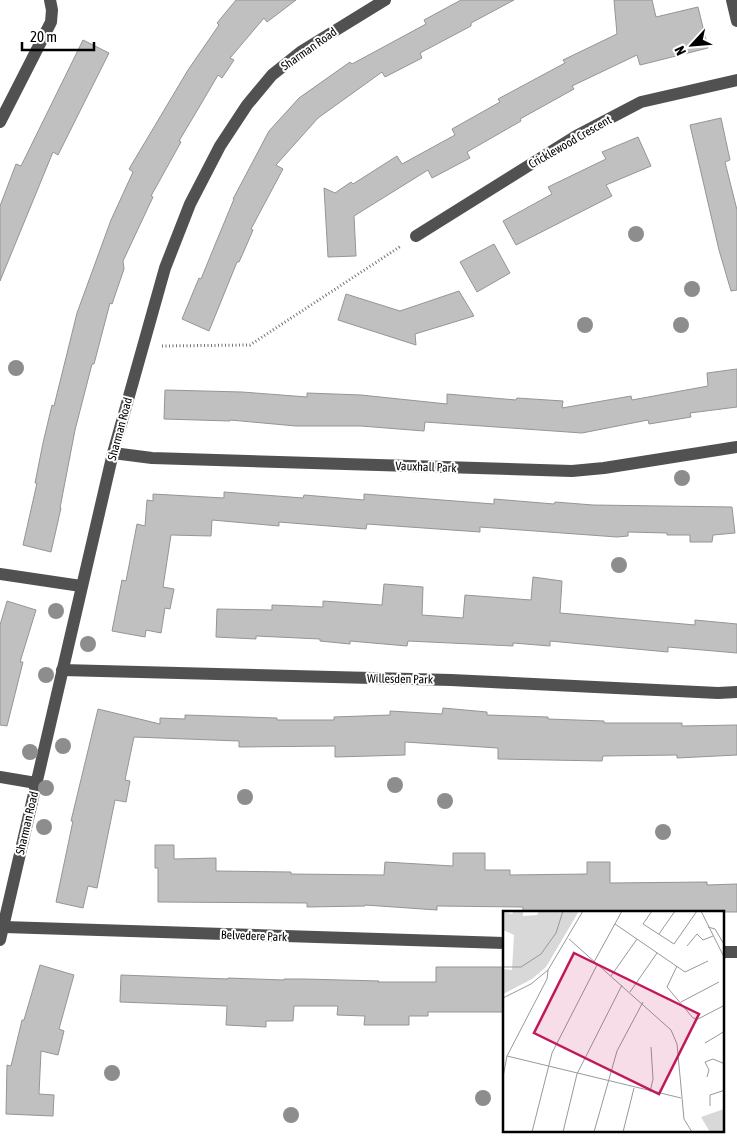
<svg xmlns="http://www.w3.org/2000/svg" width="737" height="1145" viewBox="0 0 737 1145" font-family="'Asap Condensed',sans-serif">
  <rect width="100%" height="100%" fill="#fff"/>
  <g fill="#c0c0c0" stroke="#959595">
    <path d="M236 0H296L267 22 264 18 230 58 234 60 222 78 218 75 201 104 179 141 181 142 151 196 153 197 123 261 124 269 112 304 110 303 94 364H92L75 430 60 508H61L51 552 23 545 37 483H35L43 443 52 405 54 406 77 313 111 220 133 172 129 169 188 70 219 25 217 23Z"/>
    <path d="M461 0H514L471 23V26L420 53 422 58 385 77 382 72 318 118 276 165 283 169 251 229 253 230 244 251 239 262H237L209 331 182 319 199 278 201 279 217 240 234 199H233L269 131 299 98 350 62 352 64 426 24 424 20Z"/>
    <path d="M614 0H652L656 17 698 7 708 48 640 65 637 55 572 86 574 89 520 119 521 121 467 152 470 158 432 178 428 170 354 216 356 256 328 257 324 188 335 193 351 182 353 184 397 156 402 164 455 135 452 129 500 102 498 99 565 63 563 60 617 34Z"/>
    <path d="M83 40 109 53 58 155 53 152 0 281V206L16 164 21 166Z"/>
    <path d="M721 118 730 160 725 162 737 210V290L731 291 719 250 690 125Z"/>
    <path d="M638 137 651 166 606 185 612 196 516 245 503 221 552 194 548 187 606 159 602 152Z"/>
    <path d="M494 244 510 273 477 292 460 262Z"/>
    <path d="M459 291 474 316 415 334 416 345 338 320 346 294 400 311Z"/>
    <path d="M737 369V407L690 413 691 417 649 424 648 420 582 433 425 422 424 431 361 426H296L230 420V421L164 419 165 390 242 392 307 397V393L361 395 447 404V394L516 400 517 398 563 401 562 408 631 396 632 400 708 386 707 373Z"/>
    <path d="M224 492 303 498 304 495 364 500V494L494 504V499L554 504 555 502 593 505 732 507 735 533 713 535 712 542H690V535H667V533L628 532V536L617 537 480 527V532L367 524 366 529 279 522V526L212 520 211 536 171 535 163 587 174 589 170 609 165 608 161 633 146 630 145 637 112 631 122 580 126 581 137 524 145 526 147 500 153 501V494L224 498Z"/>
    <path d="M533 577 562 581 560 613 695 625V620L737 624V653L668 647V652L550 641V646L513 643V646L408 641 407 646 350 641V644L320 641V639L256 636V639L216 637 217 609 272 610V605L323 607V601L382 605 384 584 423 587 422 615 463 618 465 595 531 600Z"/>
    <path d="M7 601 36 610 20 662H23L7 726 0 725V625Z"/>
    <path d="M443 708 487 712V715L548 717V719L604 721V723H682V726L737 725V755L677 758V755L603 756 602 761 498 759V748L405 742V755L335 757V746L239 747V741L134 737 125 780 130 781 126 802 115 800 97 888 88 886 83 908 56 902 73 821H71L98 709 160 724V718L185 719V715L277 718V720H334V717L390 715V711L442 714Z"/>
    <path d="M155 845H174V859L216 858V871L291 872V874L384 875 385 862 453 866V853H485V870H510V875L587 874V862H610V883L707 882V885L737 884V912L574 911V912H523V907L437 906V910L365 905V906L307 907V903L158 902V868H155Z"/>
    <path d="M40 965 74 975 59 1029 64 1031 58 1055 41 1051 39 1094 54 1095 53 1116 6 1114 7 1065 11 1066 22 1020H24Z"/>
    <path d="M436 967H504V1012H428V1016H409V1025H364L365 1016 337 1015 338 1006H294L293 1021H266V1027L226 1025 227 1006 120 1002 121 975 228 979V978L284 980V979H304L379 981 378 982H436Z"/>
  </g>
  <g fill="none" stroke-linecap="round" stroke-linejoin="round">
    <path stroke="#737373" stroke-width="3" stroke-dasharray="1 2.5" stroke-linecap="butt" d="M162 346 250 345 401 246"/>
    <g stroke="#515151" stroke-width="12">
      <path d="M732 0 737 21"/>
      <path d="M0 122 51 22 52 10 50 0"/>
      <path d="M416 236 576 136 641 102 737 80"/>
      <path d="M113 453 152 458 572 471 604 468 737 447"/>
      <path d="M0 574 81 586"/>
      <path d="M62 670 451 680 718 693 737 692"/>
      <path d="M0 777 36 783"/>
      <path d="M4 927 504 943"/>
      <path d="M0 940 113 453 165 268 190 204 220 146 247 105 272 75 302 51 385 0"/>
      <path d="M723 952H737"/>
    </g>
  </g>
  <g fill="#8d8d8d">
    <circle cx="636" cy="234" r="8"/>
    <circle cx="692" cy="289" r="8"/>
    <circle cx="585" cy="325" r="8"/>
    <circle cx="681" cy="325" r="8"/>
    <circle cx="16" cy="368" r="8"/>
    <circle cx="682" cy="478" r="8"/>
    <circle cx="619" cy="565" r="8"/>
    <circle cx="56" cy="611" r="8"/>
    <circle cx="88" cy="644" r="8"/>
    <circle cx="46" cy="675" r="8"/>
    <circle cx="63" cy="746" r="8"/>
    <circle cx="30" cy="752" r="8"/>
    <circle cx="395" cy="785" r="8"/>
    <circle cx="46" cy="788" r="8"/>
    <circle cx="245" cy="797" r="8"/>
    <circle cx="445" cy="801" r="8"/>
    <circle cx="44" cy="827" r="8"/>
    <circle cx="663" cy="832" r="8"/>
    <circle cx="112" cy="1073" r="8"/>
    <circle cx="483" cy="1098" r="8"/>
    <circle cx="291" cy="1115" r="8"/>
  </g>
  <g text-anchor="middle" stroke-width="4" stroke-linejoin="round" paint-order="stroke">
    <g font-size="12" fill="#000" stroke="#fff">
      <text transform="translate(309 49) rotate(-35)" y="4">Sharman Road</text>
      <text transform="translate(570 142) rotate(-30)" y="4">Cricklewood Crescent</text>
      <text transform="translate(120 429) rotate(-75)" y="4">Sharman Road</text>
      <text transform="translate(426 467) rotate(2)" y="4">Vauxhall Park</text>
      <text transform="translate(400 679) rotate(1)" y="4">Willesden Park</text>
      <text transform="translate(27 823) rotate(-77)" y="4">Sharman Road</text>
      <text transform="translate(254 936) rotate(2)" y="4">Belvedere Park</text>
    </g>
  </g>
  <g transform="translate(503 911)">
    <rect width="221" height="221" fill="#fff"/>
    <path d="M11 0H20V5L34 4 36 0H76L43 56 29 68 0 83V58L9 59 11 24 0 19V1L9 3ZM221 198V221H207L198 206Z" fill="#d8d8d8"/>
    <path fill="none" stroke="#999" stroke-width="1" d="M149 0 140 13 171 33 194 0M198 0 222 48M112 13 182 61 205 50M205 16 212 18 222 35M156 23 172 0M66 28 168 119 174 133 181 208 189 221M184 35 194 23 200 29 210 25M91 51 119 0M174 55 164 76 190 107 195 108 222 94M0 56H18L38 43 53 22 60 0M108 65 134 28M127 81 154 42M0 87 28 73 45 59 80 0M178 91 216 71M202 132 222 120M4 145 178 187M0 166 4 145 44 68 45 59M204 166 206 159 202 151 210 148 222 153M147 181 150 168 148 136M207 195V184L222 179M29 221 49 142 94 54M60 221 74 163 119 74M91 221 114 140 140 91M120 221 131 177"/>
    <path fill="#c2185b" fill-opacity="0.15" stroke="#c2185b" stroke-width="2.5" d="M71 42 196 103 156 183 31 122Z"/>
    <rect width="221" height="221" fill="none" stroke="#000" stroke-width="2.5"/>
  </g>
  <g transform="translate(692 45) rotate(244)" stroke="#ffffff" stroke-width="4" paint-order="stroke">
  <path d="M0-4L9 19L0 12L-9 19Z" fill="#000000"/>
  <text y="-8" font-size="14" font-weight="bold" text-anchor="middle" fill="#000000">N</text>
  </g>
  <path d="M22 42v8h72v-8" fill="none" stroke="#000000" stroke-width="2.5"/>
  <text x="30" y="42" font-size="15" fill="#000000" stroke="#ffffff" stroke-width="4" paint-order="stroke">20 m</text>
</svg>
